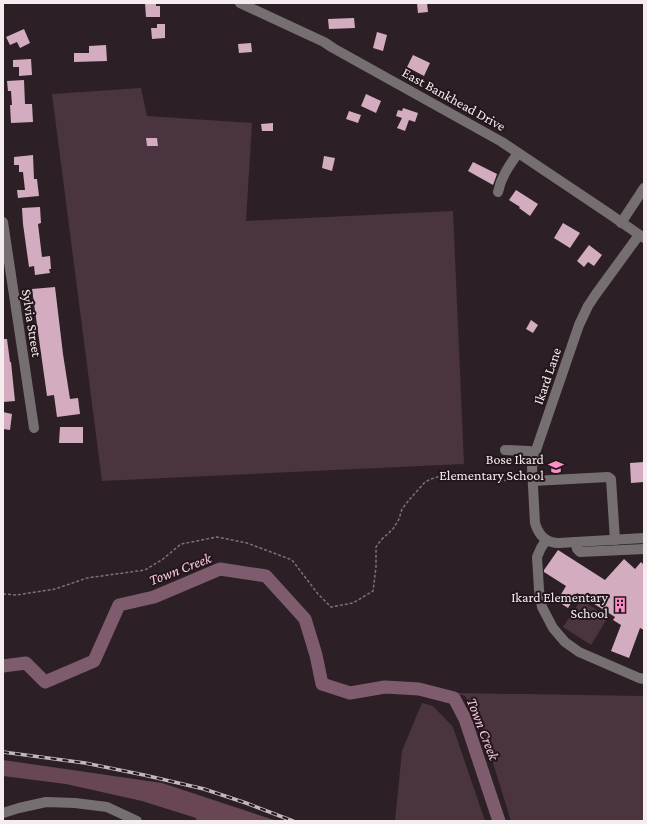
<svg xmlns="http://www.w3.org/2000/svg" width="647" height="824" viewBox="0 0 647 824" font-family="'Crimson Pro',serif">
  <rect width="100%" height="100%" fill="#2c2026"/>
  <g fill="#4a343f">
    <path d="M141 88 147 116 252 123 246 221 453 211 464 464 102 481 52 94Z"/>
    <path d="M581 600 608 617 591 645 563 627Z"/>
    <path d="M454 693 644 696V821H511L480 721 465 696Z"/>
    <path d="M422 703 433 706 453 727 485 821H395L402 751Z"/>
  </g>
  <path fill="#684656" d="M3 760 162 783 277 821H197L196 818 142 801 66 784 3 776Z"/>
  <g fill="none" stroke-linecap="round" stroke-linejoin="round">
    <path stroke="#7f5c6d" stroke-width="13" d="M3 666 26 663 45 682 94 661 119 605 154 597 220 569 266 576 305 619 316 655 322 684 350 693 385 687 419 689 454 698 465 719 499 821"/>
  </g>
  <g fill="#d4acbf">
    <path d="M145 3H156V6H160V17H146Z"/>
    <path d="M417 3H427L428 12 418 13Z"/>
    <path d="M354 18 355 28 329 29 328 19Z"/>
    <path d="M157 24H165V38L152 39 151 28H157Z"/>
    <path d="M24 29 30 43 20 48 17 42 10 45 6 37Z"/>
    <path d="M377 32 387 35 383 51 373 48Z"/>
    <path d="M251 43 252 52 239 53 238 44Z"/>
    <path d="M106 45 107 61 74 62V53H89V46Z"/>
    <path d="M413 55 430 63 424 76 407 67Z"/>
    <path d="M31 59 32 75 19 76V67H13V60Z"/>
    <path d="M24 80 25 104H32L33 122 11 123 10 105H12L11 91H8L7 81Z"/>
    <path d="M366 94 381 101 376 113 361 106Z"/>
    <path d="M403 108 418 113 415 122 409 120 405 131 397 128 402 118 396 116 398 110 402 111Z"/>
    <path d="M349 111 361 115 358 123 346 119Z"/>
    <path d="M273 123V131H262L261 124Z"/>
    <path d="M146 138H157L158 146H147Z"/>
    <path d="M33 155 34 179H37L39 196 18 198 17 190H25L23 172H19V165H14V157Z"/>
    <path d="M324 156 335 158 332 171 322 168Z"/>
    <path d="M473 162 497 174 493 185 468 171Z"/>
    <path d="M516 190 538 204 530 216 519 208 520 207 509 200Z"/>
    <path d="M40 207 41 223 38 224 42 257 50 256 51 269H49L50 273 35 275 34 266 29 267 23 224 22 208Z"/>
    <path d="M563 223 580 233 570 248 554 238Z"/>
    <path d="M589 245 602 255 594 266 588 262 584 267 577 261Z"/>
    <path d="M55 287 63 354 70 399 78 398 80 414 57 417 54 395 47 396 32 289Z"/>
    <path d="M531 320 538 325 533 333 526 329Z"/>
    <path d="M3 339H7L10 362H11L15 401 3 402Z"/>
    <path d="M3 412 12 414 10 430 3 429Z"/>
    <path d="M60 427H83V443H59Z"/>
    <path d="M644 462V482L631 483 630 463Z"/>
    <path d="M558 550 605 580 624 559 635 569 641 562 644 565V630L640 628 629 658 611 651 621 625 613 620 615 617 577 593 568 608 557 601 566 586 544 572V570Z"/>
  </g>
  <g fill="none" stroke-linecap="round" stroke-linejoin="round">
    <path stroke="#7d7277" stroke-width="1.5" stroke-dasharray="3 2" stroke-linecap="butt" d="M3 594 17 595 55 589 87 578 145 570 163 559 181 544 217 537 247 543 292 560 318 594 331 607 353 603 373 591 376 567V547L381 540 393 529 399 519 402 509 409 500 425 482 431 479 444 475 460 473 469 474 487 478 494 481H499L508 480 524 481"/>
    <g stroke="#766f72" stroke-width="10">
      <path d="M240 3 324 42 333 48 502 142 608 213 644 238"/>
      <path d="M498 192C501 177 509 166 518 153"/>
      <path d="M3 222 34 428"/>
      <path d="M621 223 644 188"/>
      <path d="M639 235 596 294 588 306 579 325 534 456 532 468 535 523C539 536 546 543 559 543L644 538"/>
      <path d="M505 450 529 451 535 453"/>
      <path d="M533 481 608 477 611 479 615 540"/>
      <path d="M546 540 541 548 537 557 539 590 542 607 553 628 565 642 579 652 639 678 644 679"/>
      <path d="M576 542 577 549 580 552 644 549"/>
      <path d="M3 813 19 808 46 802 75 803 107 807 137 821"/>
    </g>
    <g stroke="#c3b9bd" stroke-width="3.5">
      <path id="rail" d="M3 752 85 763 144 775 204 789 246 803 293 821"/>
    </g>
    <use href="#rail" stroke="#23161c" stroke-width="2" stroke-dasharray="6" stroke-linecap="butt"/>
  </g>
  <defs>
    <g id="school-bare" transform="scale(1.2)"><path d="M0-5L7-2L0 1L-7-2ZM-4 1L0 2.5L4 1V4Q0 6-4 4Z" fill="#fa8fc7" stroke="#23161c" stroke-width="2.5" paint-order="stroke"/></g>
    <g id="building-bare" transform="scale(1.2)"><path d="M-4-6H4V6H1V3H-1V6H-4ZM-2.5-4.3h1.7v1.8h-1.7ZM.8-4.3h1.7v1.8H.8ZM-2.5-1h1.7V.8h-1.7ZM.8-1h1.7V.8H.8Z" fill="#fa8fc7" stroke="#23161c" stroke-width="2.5" paint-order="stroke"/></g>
  </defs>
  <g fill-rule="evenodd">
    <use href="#school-bare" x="556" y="467"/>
    <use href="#building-bare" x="620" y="605"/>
  </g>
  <g text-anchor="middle" stroke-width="4" stroke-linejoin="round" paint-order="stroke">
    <g font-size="14" fill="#f5ecf0" stroke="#23161c">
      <text transform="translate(454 99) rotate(29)" y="5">East Bankhead Drive</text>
      <text transform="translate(32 323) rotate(81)" y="5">Sylvia Street</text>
      <text transform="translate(547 376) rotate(-71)" y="5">Ikard Lane</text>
    </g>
    <g font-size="14" fill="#f5ecf0" stroke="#23161c" text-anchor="end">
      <text x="544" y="464">Bose Ikard<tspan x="544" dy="16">Elementary School</tspan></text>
      <text x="608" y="602">Ikard Elementary<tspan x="608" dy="16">School</tspan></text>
    </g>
    <g font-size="15" font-style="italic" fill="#fbc8e0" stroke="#23161c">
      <text transform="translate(180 569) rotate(-21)" y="5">Town Creek</text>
      <text transform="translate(483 729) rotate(69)" y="5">Town Creek</text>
    </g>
  </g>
  <rect width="647" height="824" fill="none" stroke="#f5ecf0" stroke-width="8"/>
</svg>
